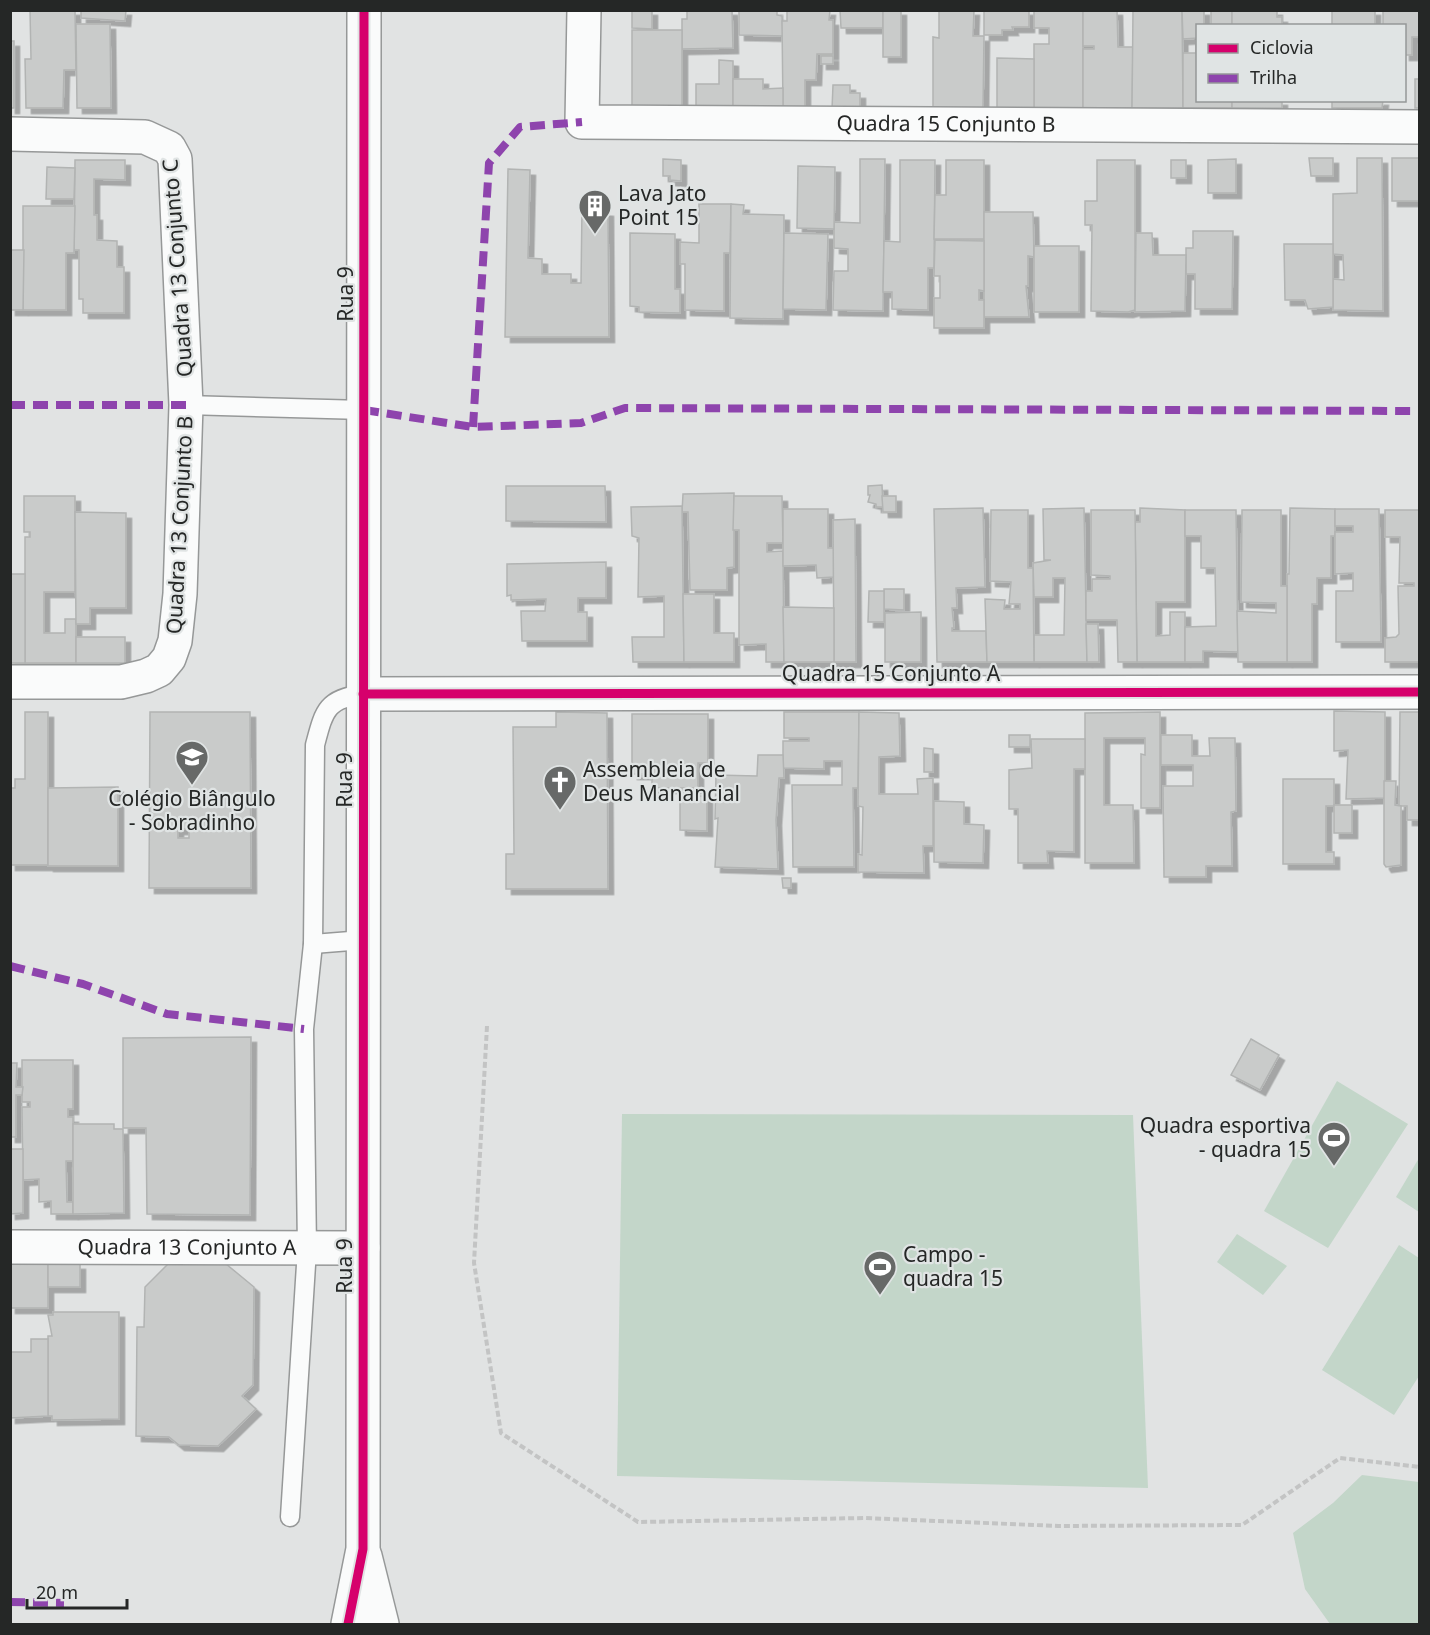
<svg xmlns="http://www.w3.org/2000/svg" width="1430" height="1635" viewBox="0 0 1430 1635" font-family="'Noto Sans',sans-serif">
  <defs>
    <filter id="shadow"><feDropShadow dx="5.5" dy="5.5" stdDeviation="0" flood-color="#0004"/></filter>
  </defs>
  <rect width="100%" height="100%" fill="#e1e3e3"/>
  <g fill="#c3d6c9">
    <path d="M1337 1081 1408 1124 1328 1248 1264 1211Z"/>
    <path d="M622 1114 1133 1115 1148 1488 617 1476Z"/>
    <path d="M1419 1158V1212L1396 1197Z"/>
    <path d="M1237 1234 1287 1266 1263 1295 1217 1262Z"/>
    <path d="M1399 1245 1419 1258V1376L1394 1415 1322 1370Z"/>
    <path d="M1362 1475 1419 1482V1624H1330L1305 1589 1293 1533 1333 1503Z"/>
  </g>
  <g fill="#c9cbca" stroke="#b2b4b3" stroke-width="1.5" fill-rule="evenodd" filter="url(#shadow)">
    <path d="M30 10H75L76 70H64L63 108H26L25 59H31Z"/>
    <path d="M81 10H126L125 21 81 18Z"/>
    <path d="M632 10H652V29L632 28Z"/>
    <path d="M687 10H732L733 48 682 49V19H687Z"/>
    <path d="M739 10H777V15L782 16 783 36 739 35Z"/>
    <path d="M787 10H830L829 20H833V54H817L816 80H805V109H783L782 21H787Z"/>
    <path d="M840 10H883V28H841Z"/>
    <rect x="883" y="10" width="18" height="47"/>
    <path d="M939 10H974L973 36H984L983 109H933V37L939 38Z"/>
    <path d="M984 10H1029V27H1012L1013 30H1002V35H984Z"/>
    <path d="M1034 10H1083V108L1034 109V44H1049V28H1034Z"/>
    <path d="M1083 10H1117L1118 47H1133L1132 108H1083V49H1094V46H1083Z"/>
    <path d="M1133 10H1182L1183 108H1132Z"/>
    <path d="M1182 10H1204V26H1198V38L1183 39Z"/>
    <rect x="1211" y="10" width="21" height="16"/>
    <path d="M1235 10H1277V17H1282V26H1232V12Z"/>
    <rect x="1332" y="10" width="43" height="16"/>
    <path d="M1383 10H1420V37H1412V55H1404V26H1383Z"/>
    <path d="M76 24H110L111 108H77Z"/>
    <rect x="632" y="30" width="50" height="79"/>
    <path d="M1196 40 1198 100H1232V108H1183V53H1196Z"/>
    <rect x="10" y="41" width="4" height="67"/>
    <rect x="821" y="56" width="12" height="8"/>
    <path d="M997 58 1034 59V109L997 108Z"/>
    <path d="M719 60 733 61V109H696V84H719Z"/>
    <path d="M733 79H763V89L783 88V109H733Z"/>
    <rect x="1415" y="79" width="5" height="29"/>
    <path d="M833 85H850V93H860V109H832Z"/>
    <rect x="1232" y="100" width="50" height="8"/>
    <path d="M1332 100H1383L1382 108H1332Z"/>
    <path d="M1309 158H1333V176H1311Z"/>
    <path d="M1357 158H1382L1383 311 1333 310V279L1344 280 1343 255 1333 254V194L1357 193Z"/>
    <rect x="1392" y="158" width="28" height="43"/>
    <path d="M663 159 681 160V181L670 180V176H663Z"/>
    <path d="M860 159H885L883 311 833 310 834 271H848V249L834 248V222L860 223Z"/>
    <path d="M1236 159V193H1208V160Z"/>
    <path d="M75 160H125V180L94 179V215H97V240L117 241V267H124V313H83V299H79V250H74Z"/>
    <path d="M900 160H935L934 268H928V310L892 309V292H883L884 241 900 242Z"/>
    <path d="M946 160H984V239H934L935 195H946Z"/>
    <path d="M1097 160H1135V310L1128 312 1091 311 1092 225H1085V201H1097Z"/>
    <rect x="1171" y="160" width="15" height="18"/>
    <path d="M798 166 835 167 834 229 797 228Z"/>
    <path d="M47 167 75 168 74 199H46Z"/>
    <path d="M508 169 530 170 528 258 542 259V274H571V283H581L582 209 608 211 609 337H505Z"/>
    <path d="M699 204H731L730 253H724V311L685 310V264H680V242L699 243Z"/>
    <path d="M731 204 744 205 743 214 784 215 783 319 730 318Z"/>
    <path d="M23 206H75L74 253H66V310H23Z"/>
    <path d="M984 212H1033L1034 257 1028 256V286H1026L1029 317H984Z"/>
    <path d="M1193 231H1233L1232 309H1195V274H1186V248H1193Z"/>
    <path d="M630 233 675 234V289H680V313L639 312V307L630 306Z"/>
    <path d="M784 233 828 234 826 310 783 309Z"/>
    <path d="M1136 233H1152L1153 255H1186L1185 311 1135 312Z"/>
    <path d="M935 240 984 241V291L979 290V300H984V328H934V298H940V276H934Z"/>
    <path d="M1284 244H1333V307L1308 309 1305 300H1285Z"/>
    <rect x="1034" y="246" width="45" height="66"/>
    <path d="M10 250H24L23 310H10Z"/>
    <path d="M882 485 883 507H876V504L868 502 870 495H868V486Z"/>
    <path d="M506 486H605L606 522 506 521Z"/>
    <path d="M734 493V567L727 568V590H690L688 512H682L683 494Z"/>
    <path d="M24 496H75V592H44V633H65V619H76V663H25V537H30V532H24Z"/>
    <path d="M734 496H782L783 543H767V552L783 551 784 662H766V644L739 645V530H733Z"/>
    <path d="M882 496H896V512H883Z"/>
    <path d="M682 506 684 662H633L632 637H664V596L638 597 639 538 632 536 631 507Z"/>
    <path d="M983 508 985 587 956 588 957 608H952L954 628H952V631H986L987 662H937L934 509Z"/>
    <path d="M1084 508 1087 662H1034V635H1064L1065 578H1053V597H1034L1033 563 1051 560H1044L1043 509Z"/>
    <path d="M1140 508 1185 510V602H1156V636L1170 635V612H1185V662H1137L1135 522H1140Z"/>
    <path d="M1290 508 1335 509V536H1331V578H1317V604H1312V662H1287V574H1289Z"/>
    <path d="M783 509H828V548H834V577L817 578 816 565 783 566Z"/>
    <path d="M1335 509H1379L1381 642H1336V591H1353V573L1335 574V532H1353V526H1335Z"/>
    <path d="M991 510H1028V568H1033L1034 662H987L985 599 1005 600 1004 609H1020V604H1009L1011 582 990 581Z"/>
    <path d="M1091 510H1135L1137 662H1118L1117 620H1086V591H1092V579H1110V576L1091 575Z"/>
    <path d="M1185 510H1236L1238 652 1203 651V662H1185V627L1216 626 1215 568H1201V536H1185Z"/>
    <path d="M1242 510H1281V586H1287V662H1238L1237 611 1276 613V603L1241 602Z"/>
    <path d="M1385 510H1420V662H1385V638L1396 637 1399 634 1398 586H1414V583H1399L1400 537H1385Z"/>
    <path d="M75 512 126 513V608H90V624H76Z"/>
    <path d="M855 519 856 662H834L833 520Z"/>
    <path d="M606 562V598H578V612H587V641H522L521 611H545L546 599 511 600V595L507 596V564Z"/>
    <rect x="10" y="574" width="15" height="89"/>
    <path d="M884 589H904V610L884 609Z"/>
    <path d="M869 591H884V622H868Z"/>
    <path d="M683 594H714V633H734V662H684Z"/>
    <path d="M783 607 834 608V662H784Z"/>
    <path d="M921 612V662H885V613Z"/>
    <path d="M1086 624H1098L1099 662H1087Z"/>
    <rect x="76" y="637" width="49" height="26"/>
    <path d="M1334 711 1385 712V798L1346 799 1348 750 1334 751Z"/>
    <path d="M25 712H48V865H10V788H15V779H25Z"/>
    <path d="M150 712H250L251 888H149ZM178 829H189V838H178Z"/>
    <path d="M556 712 607 713 608 889H506V854H514L513 727H556Z"/>
    <path d="M784 712H859L858 788H853L854 867H793L792 785H842V761H824V769L783 768V741H809V738H784Z"/>
    <path d="M859 712 899 713 900 756 879 757V794H918L917 779 933 778V846H923L924 873 858 872V854L862 855 863 807 858 806Z"/>
    <path d="M1160 712V808H1141V754L1145 755V738H1104V805H1133L1134 863H1085V713Z"/>
    <path d="M1400 712H1420V820H1407V806H1399Z"/>
    <path d="M632 714H708V763H698V788H652V774H632Z"/>
    <rect x="1009" y="735" width="21" height="12"/>
    <path d="M1161 735H1192V756H1210L1209 738H1235L1236 811 1231 812 1232 866H1206V877H1164L1163 786H1193V765H1161Z"/>
    <path d="M1031 739H1085V769H1074V852L1047 851 1048 863H1018V809H1009V770L1032 768Z"/>
    <path d="M924 748 933 749V772H924Z"/>
    <path d="M758 755H783L784 778H779L776 820 778 869 715 867 718 818 715 819 716 775 757 776Z"/>
    <path d="M1283 779H1334V806H1326V852H1334V864H1283Z"/>
    <path d="M1384 781H1396L1395 805 1401 806V865L1394 866 1386 867 1384 864Z"/>
    <path d="M118 787V866H48V788Z"/>
    <path d="M680 796H707V831L680 830Z"/>
    <path d="M934 801 964 802V824L984 825 983 863 934 862Z"/>
    <rect x="1334" y="805" width="18" height="28"/>
    <path d="M782 878H791V888H783Z"/>
    <path d="M251 1037 250 1215 147 1214 146 1128H123V1038Z"/>
    <path d="M1251 1039 1279 1055 1260 1090 1231 1075Z"/>
    <path d="M22 1060H73V1109H68V1117H73V1161H66L67 1202H73V1214H51V1201L39 1202V1179L23 1180 22 1107H30V1102H22Z"/>
    <path d="M10 1063H17L16 1087H23L22 1095H16V1137H10Z"/>
    <path d="M73 1124H114V1129H123L124 1213 73 1214Z"/>
    <path d="M10 1149H23V1213L10 1214Z"/>
    <rect x="10" y="1264" width="38" height="44"/>
    <rect x="48" y="1264" width="32" height="23"/>
    <path d="M168 1264H226L254 1287 253 1385 242 1396 256 1409 218 1446 179 1445 169 1437 136 1436 137 1327H144L145 1287Z"/>
    <path d="M53 1312H119V1419L52 1420V1416H48V1336H52L48 1315H53Z"/>
    <path d="M31 1339H48V1416L10 1418V1352H31Z"/>
  </g>
  <g fill="none" stroke-linecap="round" stroke-linejoin="round">
    <g stroke="#969898" stroke-width="21">
      <g id="lane">
        <path d="M186 405 364 410"/>
        <path d="M313 944 363 940"/>
        <path d="M290 1517 307 1249 304 1029 313 944 315 745C324 711 326 699 363 694"/>
      </g>
    </g>
    <g stroke="#969898" stroke-width="36">
      <g id="street">
        <path id="s1" d="M584 10 582 122 1420 127"/>
        <path d="M10 134 145 137 169 148 175 159 186 405 180 594 175 641 169 658 159 670 146 676 121 682H10"/>
        <path d="M363 694 1420 692"/>
        <path id="s2" d="M10 1247 363 1248"/>
      </g>
    </g>
    <g stroke="#969898" stroke-width="36">
      <g id="secondary">
        <path d="M365 1556 382 1624"/>
        <path d="M348 1624 363 1549 364 10"/>
      </g>
    </g>
    <path stroke="#c3c4c4" stroke-width="4" stroke-dasharray="6 3" stroke-linecap="butt" d="M487 1026 474 1263 501 1433 638 1522 866 1518 1058 1526 1242 1525 1340 1458 1420 1467"/>
    <use href="#lane" stroke="#fafbfb" stroke-width="18"/>
    <use href="#street" stroke="#fafbfb" stroke-width="33"/>
    <use href="#secondary" stroke="#fafbfb" stroke-width="33"/>
    <g stroke="#8e44ad" stroke-width="8" stroke-dasharray="15 8" stroke-linecap="butt">
      <path d="M10 405H186"/>
      <path d="M364 410 473 427 581 423 625 408 1420 411"/>
      <path d="M473 427 489 163 520 127 582 122"/>
      <path d="M10 966 83 984 167 1014 304 1029"/>
      <path d="M10 1602 64 1603"/>
    </g>
    <g stroke="#e0e4e4" stroke-width="13">
      <g id="cycleway">
        <path d="M363 694 1420 692"/>
        <path d="M348 1624 363 1549 364 10"/>
      </g>
    </g>
    <use href="#cycleway" stroke="#d6006c" stroke-width="9"/>
  </g>
  <defs>
    <g id="building-pin" transform="scale(1.725)"><path d="M0 17L-7.5 6A9.5 9.5 0 1 1 7.5 6Z" fill="#676968" stroke="#e0e4e4"/><path d="M-4-6H4V6H1V3H-1V6H-4ZM-2.5-4.3h1.7v1.8h-1.7ZM.8-4.3h1.7v1.8H.8ZM-2.5-1h1.7V.8h-1.7ZM.8-1h1.7V.8H.8Z" fill="#fff"/></g>
    <g id="school-pin" transform="scale(1.725)"><path d="M0 17L-7.5 6A9.5 9.5 0 1 1 7.5 6Z" fill="#676968" stroke="#e0e4e4"/><path d="M0-5L7-2L0 1L-7-2ZM-4 1L0 2.5L4 1V4Q0 6-4 4Z" fill="#fff"/></g>
    <g id="church-pin" transform="scale(1.725)"><path d="M0 17L-7.5 6A9.5 9.5 0 1 1 7.5 6Z" fill="#676968" stroke="#e0e4e4"/><path d="M-1.2-6h2.4v3.5h3.3v2.4h-3.3V6h-2.4V-.1h-3.3v-2.4h3.3Z" fill="#fff"/></g>
    <g id="stadium-pin" transform="scale(1.725)"><path d="M0 17L-7.5 6A9.5 9.5 0 1 1 7.5 6Z" fill="#676968" stroke="#e0e4e4"/><path d="M0-5a6.5 5 0 1 0 0 10a6.5 5 0 1 0 0-10ZM-3.5-1.8h7v3.6h-7Z" fill="#fff"/></g>
  </defs>
  <g fill-rule="evenodd">
    <use href="#building-pin" x="595" y="206"/>
    <use href="#school-pin" x="192" y="757"/>
    <use href="#church-pin" x="560" y="782"/>
    <use href="#stadium-pin" x="1334" y="1138"/>
    <use href="#stadium-pin" x="880" y="1267"/>
  </g>
  <g text-anchor="middle" stroke-width="4.5" stroke-linejoin="round" paint-order="stroke">
    <g font-size="21" fill="#252726" stroke="#e0e4e4">
      <text dy="7" stroke="none"><textPath href="#s1" startOffset="476">Quadra 15 Conjunto B</textPath></text>
      <text transform="translate(178 268) rotate(-94)" y="7">Quadra 13 Conjunto C</text>
      <text transform="translate(346 294) rotate(-90)" y="7">Rua 9</text>
      <text transform="translate(180 525) rotate(-87)" y="7">Quadra 13 Conjunto B</text>
      <text x="891" y="681">Quadra 15 Conjunto A</text>
      <text transform="translate(345 780) rotate(-90)" y="7">Rua 9</text>
      <text dy="7" stroke="none"><textPath href="#s2" startOffset="177">Quadra 13 Conjunto A</textPath></text>
      <text transform="translate(345 1266) rotate(-90)" y="7">Rua 9</text>
    </g>
    <g font-size="21" fill="#252726" stroke="#e0e4e4" text-anchor="start">
      <text x="618" y="201">Lava Jato<tspan x="618" dy="24">Point 15</tspan></text>
      <text x="583" y="777">Assembleia de<tspan x="583" dy="24">Deus Manancial</tspan></text>
      <text x="192" y="806" text-anchor="middle">Colégio Biângulo<tspan x="192" dy="24">- Sobradinho</tspan></text>
      <text x="1311" y="1133" text-anchor="end">Quadra esportiva<tspan x="1311" dy="24">- quadra 15</tspan></text>
      <text x="903" y="1262">Campo -<tspan x="903" dy="24">quadra 15</tspan></text>
    </g>
  </g>
  <rect width="1430" height="1635" fill="none" stroke="#252726" stroke-width="24"/>
  <rect x="1196" y="24" width="210" height="78" fill="#e0e4e4" stroke="#959898" stroke-width="1.5"/>
  <rect x="1208" y="44" width="30" height="9" fill="#d6006c" stroke="#959898" stroke-width="1.5"/>
  <text x="1250" y="54" font-size="18" fill="#252726">Ciclovia</text>
  <rect x="1208" y="74" width="30" height="9" fill="#8e44ad" stroke="#959898" stroke-width="1.5"/>
  <text x="1250" y="84" font-size="18" fill="#252726">Trilha</text>
  <path d="M27 1599v9h100v-9" fill="none" stroke="#252726" stroke-width="3"/>
  <text x="36" y="1599" font-size="18" fill="#252726" stroke="#e0e4e4" stroke-width="4.5" paint-order="stroke">20 m</text>
</svg>
